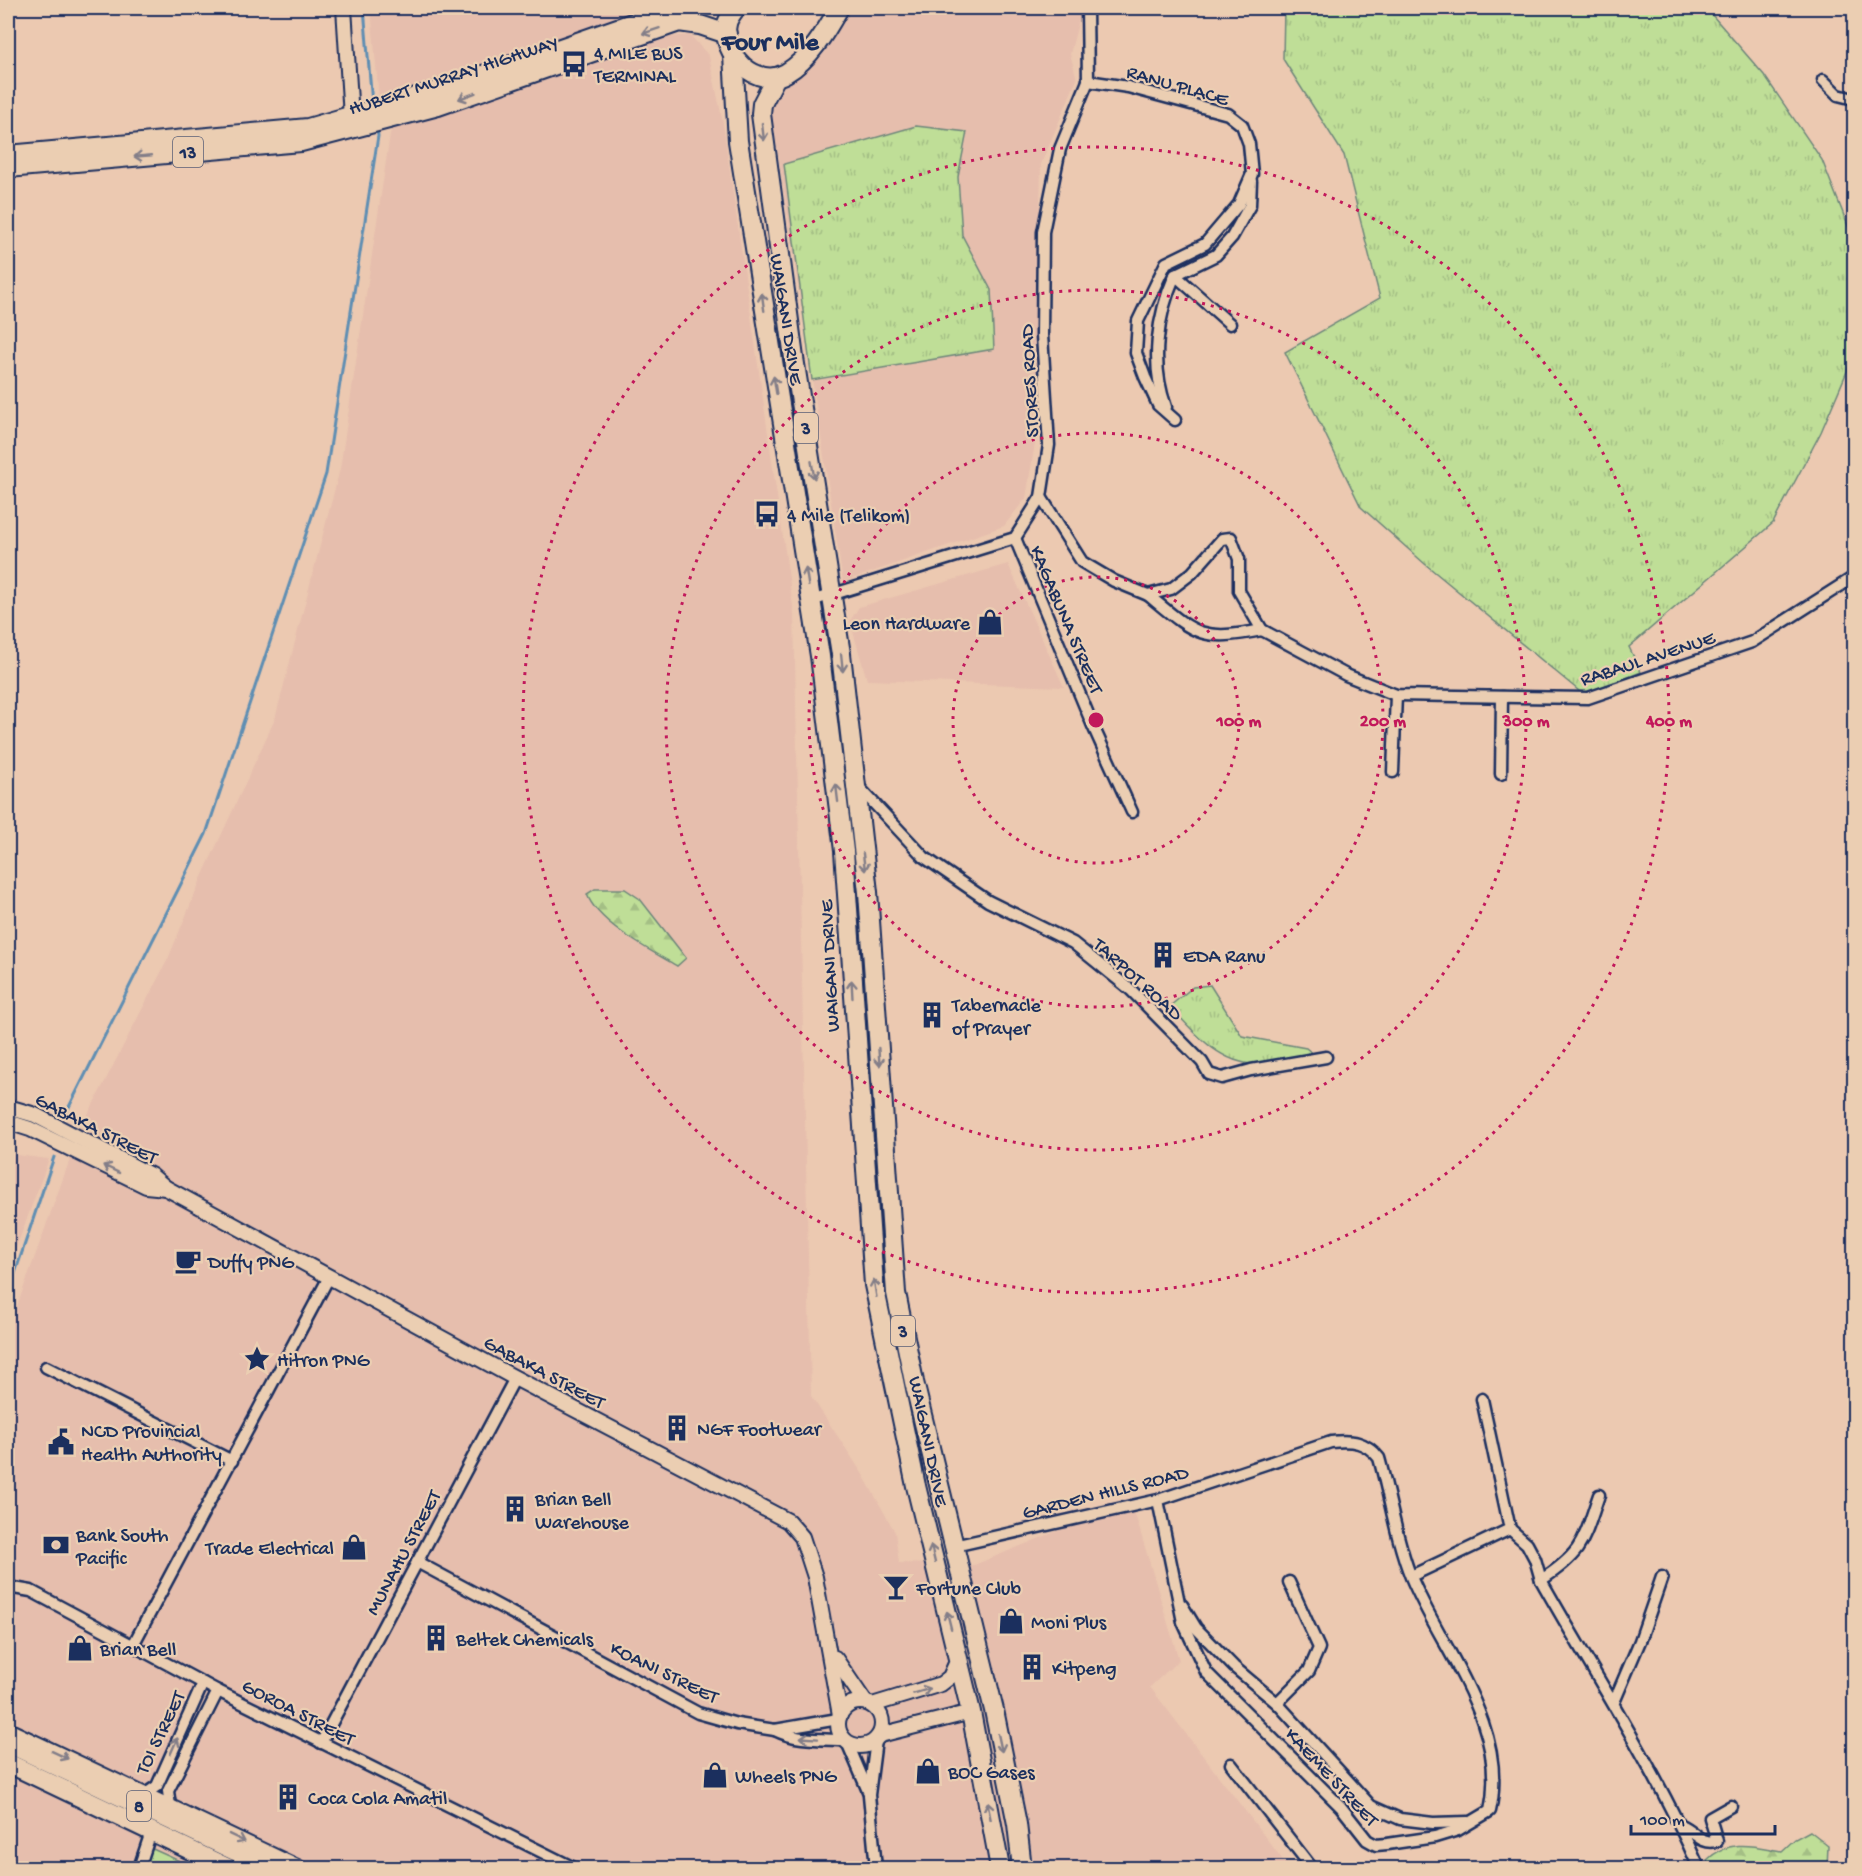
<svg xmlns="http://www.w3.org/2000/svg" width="1862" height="1876" viewBox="0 0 1862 1876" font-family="'Gochi Hand',sans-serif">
  <defs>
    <pattern id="grass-tufts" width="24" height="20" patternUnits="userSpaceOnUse" patternTransform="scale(1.5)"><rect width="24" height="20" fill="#bfde97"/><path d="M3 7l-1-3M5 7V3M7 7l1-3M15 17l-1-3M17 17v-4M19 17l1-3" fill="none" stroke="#a4bf85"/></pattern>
    <pattern id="forest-firs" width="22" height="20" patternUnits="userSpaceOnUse" patternTransform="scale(1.5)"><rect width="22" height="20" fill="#bfde97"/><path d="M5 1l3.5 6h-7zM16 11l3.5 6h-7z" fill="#a4bf85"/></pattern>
  </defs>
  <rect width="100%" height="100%" fill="#ecc9b1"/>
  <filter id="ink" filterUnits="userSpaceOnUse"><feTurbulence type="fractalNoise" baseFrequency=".0167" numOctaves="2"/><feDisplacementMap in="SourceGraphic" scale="12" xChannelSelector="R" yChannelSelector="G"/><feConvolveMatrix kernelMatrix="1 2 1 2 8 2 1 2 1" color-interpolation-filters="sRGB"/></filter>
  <g filter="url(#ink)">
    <g fill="#e6bead">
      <path d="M371 8H656L379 100Z"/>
      <path d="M846 8H1082L1070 54 1077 79 1041 164 1035 443 1026 498 1004 526 843 582 772 114 774 96 809 63Z"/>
      <path d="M690 35 709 56 723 123 794 613 811 1396 862 1473 895 1532 899 1563 974 1565 1131 1501 1179 1660 1150 1687 1289 1868H8V1331L82 1126 168 959 201 879 275 719 340 469 391 128 669 37Z"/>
      <path d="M1008 564 1064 687 867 680 850 621 859 607Z"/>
      <path d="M8 1154 49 1159 8 1270Z"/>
    </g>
    <g fill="url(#grass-tufts)" stroke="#6d867a" stroke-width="1.5">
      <path d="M1284 8H1706L1764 75 1822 160 1850 231 1854 271V355L1821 432 1773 523 1629 647 1641 672 1584 695 1425 564 1361 507 1285 352 1380 298 1344 155 1283 59Z"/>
      <path d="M916 126 967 132 958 177 962 235 991 290 994 349 812 380 784 164Z"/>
      <path d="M1210 985 1242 1036 1306 1048 1313 1054C1296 1057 1279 1062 1262 1064 1222 1067 1193 1032 1170 1006L1193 987Z"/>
      <path d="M146 1846 195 1868H167L144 1862Z"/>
    </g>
    <g fill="url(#forest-firs)" stroke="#6d867a" stroke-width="1.5">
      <path d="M595 889H625L640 899 686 958 677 966C651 951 597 923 587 894Z"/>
      <path d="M1810 1831 1828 1845 1827 1868H1709L1707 1860C1731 1838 1752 1846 1782 1851L1795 1839Z"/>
    </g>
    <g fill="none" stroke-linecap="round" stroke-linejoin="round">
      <g stroke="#5e8eb3" stroke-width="3">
        <path d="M364 8 372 104"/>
        <path d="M67 1111 206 834 326 474 378 136 377 128"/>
        <path d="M8 1294 54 1157"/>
      </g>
      <g stroke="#1b2f5e" stroke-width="15">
        <g id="minor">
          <path d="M1823 80 1838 95 1854 99"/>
          <path d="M1088 81 1128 87 1228 114 1242 125 1249 144 1252 174 1239 204 1205 244 1166 263 1138 321 1136 353 1145 377 1158 405 1175 420"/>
          <path d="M1175 275 1230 324"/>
          <path d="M1166 407C1150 364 1157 316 1175 275L1216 255 1232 237 1250 205 1251 181"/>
          <path d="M1041 497 1082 562 1114 581 1148 595 1171 589 1192 573 1222 539 1231 538 1239 559V591L1262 630 1346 675 1396 695 1588 698 1752 642 1854 577"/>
          <path d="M1015 538 1093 726 1132 812"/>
          <path d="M1148 595C1195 634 1200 642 1262 630"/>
          <path d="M811 601 1015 538 1041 497 1049 445 1042 335 1043 232 1060 149 1088 81 1087 8"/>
          <path d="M1393 772 1396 695"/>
          <path d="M1501 774 1502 697"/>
          <path d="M856 784 924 857 988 901 1073 943 1131 990 1202 1062 1209 1074 1222 1078 1251 1070 1326 1057"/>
          <path d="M46 1367 232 1461"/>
          <path d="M1482 1399 1510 1529 1527 1544 1535 1559 1541 1580C1595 1676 1655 1767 1699 1868"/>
          <path d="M954 1546 1158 1500 1331 1442C1352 1440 1366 1441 1379 1458 1390 1497 1396 1540 1411 1577 1442 1651 1509 1725 1490 1811L1458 1830 1435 1837 1387 1844 1376 1845 1367 1840 1341 1807 1206 1672 1183 1622 1158 1500"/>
          <path d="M417 1562 698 1713 737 1724 775 1730 838 1719"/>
          <path d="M1411 1576 1510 1529"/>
          <path d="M1541 1580C1584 1552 1583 1541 1599 1495"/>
          <path d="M8 1587 31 1591 218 1691 574 1868"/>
          <path d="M1182 1605 1196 1628 1234 1667 1277 1703 1371 1806 1400 1819 1433 1823 1468 1822"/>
          <path d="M133 1645 329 1277"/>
          <path d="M1614 1702 1640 1641 1662 1577"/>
          <path d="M1277 1703 1309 1671 1319 1648 1289 1582"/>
          <path d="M775 1730C796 1741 821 1739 844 1740"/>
          <path d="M876 1740 869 1795 876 1868"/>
          <path d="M847 1742 868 1791"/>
          <path d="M321 1743 515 1378"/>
          <path d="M1231 1764 1312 1868"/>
          <path d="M144 1795 157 1786 203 1683"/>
          <path d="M170 1806 168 1791 218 1691"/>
          <path d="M1680 1825C1695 1831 1700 1845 1717 1841L1710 1818 1731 1806"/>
          <path d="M139 1868 151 1832"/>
        </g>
      </g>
      <g stroke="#1b2f5e" stroke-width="18">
        <g id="tertiary">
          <path d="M344 8 351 117"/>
          <path d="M8 1107 35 1115 152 1176 166 1188 515 1378 788 1521 802 1537 815 1577 840 1715"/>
          <path d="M8 1122 30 1129 146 1186 166 1188"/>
          <path d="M835 1658 865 1702"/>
          <circle cx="860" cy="1724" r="22"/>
          <path d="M872 1705 941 1684 950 1677 958 1659"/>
          <path d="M8 1730 299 1868"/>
          <path d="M880 1735 971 1712"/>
        </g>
      </g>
      <g stroke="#1b2f5e" stroke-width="22">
        <g id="trunk">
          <path d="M736 8C733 12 728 18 727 24 720 54 757 90 786 73 810 59 826 31 839 8"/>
          <path d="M733 55 738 141 820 656 844 851 874 1285 916 1486 971 1712 1000 1868"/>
          <path d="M776 77 762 104 761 114 794 358 841 654 868 892 896 1293 914 1382 994 1710 1017 1824 1022 1868"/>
          <path d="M8 155 308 128 437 91 675 8"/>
          <path d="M8 168 301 142 438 106 679 22 700 25 727 34"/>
          <path d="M8 1743 271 1868"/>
          <path d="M8 1763 228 1868"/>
        </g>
      </g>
      <use href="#minor" stroke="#ebceb2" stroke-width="10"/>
      <use href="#tertiary" stroke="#ebceb2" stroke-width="14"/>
      <use href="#trunk" stroke="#ebceb2" stroke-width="18"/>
    </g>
    <defs><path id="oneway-shaft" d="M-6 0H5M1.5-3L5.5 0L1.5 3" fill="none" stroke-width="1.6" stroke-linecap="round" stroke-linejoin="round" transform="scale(1.5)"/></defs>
    <g stroke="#837e88">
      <use href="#oneway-shaft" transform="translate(651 31) rotate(162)"/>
      <use href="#oneway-shaft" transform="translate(467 96) rotate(160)"/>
      <use href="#oneway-shaft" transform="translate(763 132) rotate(83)"/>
      <use href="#oneway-shaft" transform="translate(143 156) rotate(175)"/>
      <use href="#oneway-shaft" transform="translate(763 302) rotate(-98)"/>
      <use href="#oneway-shaft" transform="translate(775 385) rotate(-99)"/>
      <use href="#oneway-shaft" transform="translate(813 470) rotate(80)"/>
      <use href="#oneway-shaft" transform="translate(807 577) rotate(-99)"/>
      <use href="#oneway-shaft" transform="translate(842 663) rotate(84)"/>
      <use href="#oneway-shaft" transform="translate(837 793) rotate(-97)"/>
      <use href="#oneway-shaft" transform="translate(864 862) rotate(83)"/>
      <use href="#oneway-shaft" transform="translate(852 989) rotate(-93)"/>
      <use href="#oneway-shaft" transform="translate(879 1057) rotate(86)"/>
      <use href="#oneway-shaft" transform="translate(111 1169) rotate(-154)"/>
      <use href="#oneway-shaft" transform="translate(875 1288) rotate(-99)"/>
      <use href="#oneway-shaft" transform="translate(933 1554) rotate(-103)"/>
      <use href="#oneway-shaft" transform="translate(949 1620) rotate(-104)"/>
      <use href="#oneway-shaft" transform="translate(922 1691) rotate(-17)"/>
      <use href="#oneway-shaft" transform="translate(809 1738) rotate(-176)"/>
      <use href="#oneway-shaft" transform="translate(1000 1743) rotate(78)"/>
      <use href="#oneway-shaft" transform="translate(174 1746) rotate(-66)"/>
      <use href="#oneway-shaft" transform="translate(60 1755) rotate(25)"/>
      <use href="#oneway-shaft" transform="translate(989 1811) rotate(-101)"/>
      <use href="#oneway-shaft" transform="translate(237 1838) rotate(26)"/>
    </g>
  </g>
  <g fill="none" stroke="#c2185b" stroke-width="3" stroke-dasharray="3 6">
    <circle cx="1096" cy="720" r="143"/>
    <circle cx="1096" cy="720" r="287"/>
    <circle cx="1096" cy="720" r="430"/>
    <circle cx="1096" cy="720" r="573"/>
  </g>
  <defs>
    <g id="bus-bare" transform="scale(2.07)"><path d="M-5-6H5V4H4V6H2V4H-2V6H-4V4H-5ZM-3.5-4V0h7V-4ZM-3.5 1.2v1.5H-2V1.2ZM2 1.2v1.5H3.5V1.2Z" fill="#1b2f5e" stroke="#ebceb2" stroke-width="2.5" paint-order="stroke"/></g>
    <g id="shop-bare" transform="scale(2.07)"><path d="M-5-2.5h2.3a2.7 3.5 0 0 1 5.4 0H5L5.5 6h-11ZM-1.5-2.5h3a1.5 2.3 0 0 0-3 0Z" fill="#1b2f5e" stroke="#ebceb2" stroke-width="2.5" paint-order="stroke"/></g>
    <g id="building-bare" transform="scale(2.07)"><path d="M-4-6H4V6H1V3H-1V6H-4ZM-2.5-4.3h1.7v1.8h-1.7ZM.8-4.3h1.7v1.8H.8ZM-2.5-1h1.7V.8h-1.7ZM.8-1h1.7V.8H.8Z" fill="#1b2f5e" stroke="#ebceb2" stroke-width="2.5" paint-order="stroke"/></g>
    <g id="cafe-bare" transform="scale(2.07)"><path d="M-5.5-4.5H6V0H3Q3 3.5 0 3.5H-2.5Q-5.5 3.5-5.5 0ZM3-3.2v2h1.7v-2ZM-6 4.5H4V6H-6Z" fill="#1b2f5e" stroke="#ebceb2" stroke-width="2.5" paint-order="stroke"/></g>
    <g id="sight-bare" transform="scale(2.07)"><path d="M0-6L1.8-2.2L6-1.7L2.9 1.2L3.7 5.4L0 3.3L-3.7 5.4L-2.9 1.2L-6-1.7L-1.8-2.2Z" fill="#1b2f5e" stroke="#ebceb2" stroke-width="2.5" paint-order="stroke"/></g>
    <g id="civic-bare" transform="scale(2.07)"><path d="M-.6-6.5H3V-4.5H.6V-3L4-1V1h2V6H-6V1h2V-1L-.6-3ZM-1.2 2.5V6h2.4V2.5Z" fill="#1b2f5e" stroke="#ebceb2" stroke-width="2.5" paint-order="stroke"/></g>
    <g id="bank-bare" transform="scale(2.07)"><path d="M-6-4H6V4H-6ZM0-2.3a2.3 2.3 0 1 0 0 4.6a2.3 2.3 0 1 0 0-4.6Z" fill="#1b2f5e" stroke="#ebceb2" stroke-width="2.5" paint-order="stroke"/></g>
    <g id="bar-bare" transform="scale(2.07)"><path d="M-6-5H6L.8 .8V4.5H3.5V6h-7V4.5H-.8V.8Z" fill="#1b2f5e" stroke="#ebceb2" stroke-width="2.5" paint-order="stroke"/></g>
  </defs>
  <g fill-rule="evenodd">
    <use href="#bus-bare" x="574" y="64"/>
    <use href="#bus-bare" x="767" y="514"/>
    <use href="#shop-bare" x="990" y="622"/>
    <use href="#building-bare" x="1163" y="955"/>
    <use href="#building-bare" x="932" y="1015"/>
    <use href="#cafe-bare" x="188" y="1261"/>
    <use href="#sight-bare" x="257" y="1359"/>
    <use href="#building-bare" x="677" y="1428"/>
    <use href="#civic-bare" x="61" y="1442"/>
    <use href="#building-bare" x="515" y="1509"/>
    <use href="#bank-bare" x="56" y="1545"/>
    <use href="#shop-bare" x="354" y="1547"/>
    <use href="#bar-bare" x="896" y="1587"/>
    <use href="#shop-bare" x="1011" y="1621"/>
    <use href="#building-bare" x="436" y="1638"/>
    <use href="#shop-bare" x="80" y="1648"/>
    <use href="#building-bare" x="1032" y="1667"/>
    <use href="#shop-bare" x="928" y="1771"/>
    <use href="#shop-bare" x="715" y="1775"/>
    <use href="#building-bare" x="288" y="1797"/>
  </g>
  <g text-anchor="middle" stroke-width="4.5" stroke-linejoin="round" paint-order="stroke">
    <g fill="#ebceb2" stroke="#595f77" stroke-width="1.5">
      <rect x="173" y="137" width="30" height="30" rx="4.5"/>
      <rect x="794" y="413" width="24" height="30" rx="4.5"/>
      <rect x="891" y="1316" width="24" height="30" rx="4.5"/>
      <rect x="127" y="1791" width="24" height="30" rx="4.5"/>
    </g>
    <g font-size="18" font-weight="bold" fill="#1b2f5e">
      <text x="188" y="158">13</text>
      <text x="806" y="434">3</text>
      <text x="903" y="1337">3</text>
      <text x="139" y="1812">8</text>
    </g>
    <g font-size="20" fill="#1b2f5e" stroke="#ebceb2" text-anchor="start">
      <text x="594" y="59">4 MILE BUS<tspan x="594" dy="23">TERMINAL</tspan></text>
      <text x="787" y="521">4 Mile (Telikom)</text>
      <text x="970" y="629" text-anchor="end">Leon Hardware</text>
      <text x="1183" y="962">EDA Ranu</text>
      <text x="952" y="1011">Tabernacle<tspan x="952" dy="23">of Prayer</tspan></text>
      <text x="208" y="1268">Duffy PNG</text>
      <text x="277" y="1366">Hitron PNG</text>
      <text x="697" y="1435">NGF Footwear</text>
      <text x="81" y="1437">NCD Provincial<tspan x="81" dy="23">Health Authority</tspan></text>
      <text x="535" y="1505">Brian Bell<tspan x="535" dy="23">Warehouse</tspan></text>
      <text x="76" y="1541">Bank South<tspan x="76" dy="23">Pacific</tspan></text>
      <text x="334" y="1554" text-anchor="end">Trade Electrical</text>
      <text x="916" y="1594">Fortune Club</text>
      <text x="1031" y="1628">Moni Plus</text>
      <text x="456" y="1645">Beltek Chemicals</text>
      <text x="100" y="1655">Brian Bell</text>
      <text x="1052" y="1674">Kitpeng</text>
      <text x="948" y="1778">BOC Gases</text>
      <text x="735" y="1782">Wheels PNG</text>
      <text x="308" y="1804">Coca Cola Amatil</text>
    </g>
    <g font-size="20" fill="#1b2f5e" stroke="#ebceb2">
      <text transform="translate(453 74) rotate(-18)" y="7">HUBERT MURRAY HIGHWAY</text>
      <text transform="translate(1178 84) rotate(16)" y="7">RANU PLACE</text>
      <text transform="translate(788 319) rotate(81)" y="7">WAIGANI DRIVE</text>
      <text transform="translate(1028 381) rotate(-93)" y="7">STORES ROAD</text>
      <text transform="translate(1068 619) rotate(67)" y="7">KAGABUNA STREET</text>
      <text transform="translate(1647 657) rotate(-18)" y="7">RABAUL AVENUE</text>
      <text transform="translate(828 966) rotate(-93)" y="7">WAIGANI DRIVE</text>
      <text transform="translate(1139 978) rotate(42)" y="7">TARPOT ROAD</text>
      <text transform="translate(97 1127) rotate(27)" y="7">GABAKA STREET</text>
      <text transform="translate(545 1371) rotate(28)" y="7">GABAKA STREET</text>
      <text transform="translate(930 1441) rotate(78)" y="7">WAIGANI DRIVE</text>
      <text transform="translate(1105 1491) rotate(-14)" y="7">GARDEN HILLS ROAD</text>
      <text transform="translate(402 1552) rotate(-62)" y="7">MUNAHU STREET</text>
      <text transform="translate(665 1671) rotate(26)" y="7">KOANI STREET</text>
      <text transform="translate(299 1711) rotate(27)" y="7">GOROA STREET</text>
      <text transform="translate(159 1732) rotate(-64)" y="7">TOI STREET</text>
      <text transform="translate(1333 1776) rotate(47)" y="7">KAEME STREET</text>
    </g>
    <g font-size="26" font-weight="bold" fill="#1b2f5e" stroke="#ebceb2">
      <text x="770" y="49">Four Mile</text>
    </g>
  </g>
  <circle cx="1096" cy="720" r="9" fill="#c2185b" stroke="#ebceb2" stroke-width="3"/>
  <g font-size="18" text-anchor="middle" font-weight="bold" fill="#c2185b" stroke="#ebceb2" stroke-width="4.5" stroke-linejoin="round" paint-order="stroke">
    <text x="1239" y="726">100 m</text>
    <text x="1383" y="726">200 m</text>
    <text x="1526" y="726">300 m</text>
    <text x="1669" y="726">400 m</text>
  </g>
  <rect width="1862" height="1876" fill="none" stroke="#ebceb2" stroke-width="30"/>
  <rect x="15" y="15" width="1832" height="1846" fill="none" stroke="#1b2f5e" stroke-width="2" filter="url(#ink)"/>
  <path d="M1631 1825v9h144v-9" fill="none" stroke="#1b2f5e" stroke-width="3"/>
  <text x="1640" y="1825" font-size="18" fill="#1b2f5e" stroke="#ebceb2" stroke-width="4.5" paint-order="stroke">100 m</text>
</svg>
